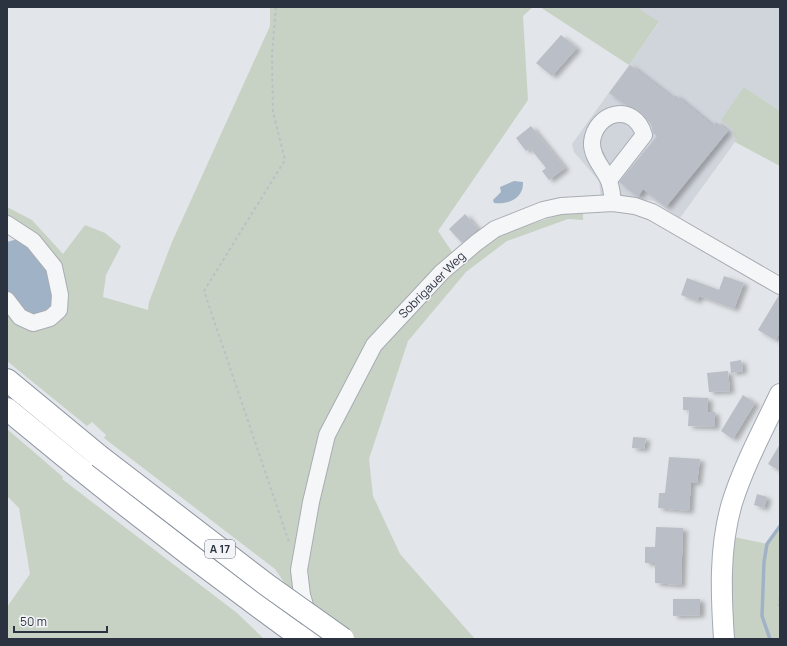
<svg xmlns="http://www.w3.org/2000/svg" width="787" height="646" viewBox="0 0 787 646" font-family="Manrope,sans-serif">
  <defs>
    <filter id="shadow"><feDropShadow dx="4.5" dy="2.5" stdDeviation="2" flood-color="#0004"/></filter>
  </defs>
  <rect width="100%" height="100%" fill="#e2e5e9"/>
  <path fill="#d0d4db" d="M637 7H780V111L744 87 733 129 735 142 680 218 654 201 622 197 601 198 599 181 574 152 572 144 659 23Z"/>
  <g fill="#c8d2c4">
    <path d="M270 7H533L523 16 528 100 438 231 459 262 495 235 575 210 583 209V220L568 219 507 241 466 272 408 341 369 459 373 496 400 554 475 639H339L299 604 275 569 104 438 106 435 92 422 87 426 7 361V305L51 321 7 219V207L32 220 63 254 85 225 105 233 121 246 106 275 103 297 148 310 149 302 172 242 270 26Z"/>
    <path d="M540 7H637L659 22 629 65Z"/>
    <path d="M744 87 780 111V166L735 142 733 129 721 120Z"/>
    <path d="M7 429 63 477 62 479 237 613 264 639H7V607L30 574 19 508 7 496Z"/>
    <path d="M780 526V639H731L728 596 734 537 767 544Z"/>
  </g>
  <g fill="#a0b3c6">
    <path d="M514 181 523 182C524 198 508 205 494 203L493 200 501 192 500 187Z"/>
    <path d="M21 238 45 260 56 303 43 317 23 314 7 293V242Z"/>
  </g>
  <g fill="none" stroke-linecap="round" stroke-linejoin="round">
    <path stroke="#a0b3c6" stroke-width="3.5" d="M770 639 762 616 764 562 767 544 780 526"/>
  </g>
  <g fill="#babec6" filter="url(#shadow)">
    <path d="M561 35 577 48 552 76 536 63Z"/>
    <path d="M630 65 673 98 675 95 713 126 716 122 728 131 666 207 643 189 638 197 619 182 657 136 653 133 651 124 639 111 626 105 609 93Z"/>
    <path d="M531 126 565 168 549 180 542 171 546 168 530 148 526 151 516 138Z"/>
    <path d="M465 214 478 229 462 243 449 229Z"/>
    <path d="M724 276 744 283 734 309 699 296 697 301 681 295 687 278 719 290Z"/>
    <path d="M779 295 780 332 775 340 758 330Z"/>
    <path d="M741 360 743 371 731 373 730 362Z"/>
    <path d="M728 371 730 391 709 392 707 373Z"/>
    <path d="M743 395 755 403 733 439 721 431Z"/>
    <path d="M683 397 708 398V412H715V427L688 426 689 410H683Z"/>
    <path d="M633 437 646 438 644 449 632 448Z"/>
    <path d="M780 444V471L768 464Z"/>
    <path d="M669 457 700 459 697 483 691 482 689 511 658 508 659 493H665Z"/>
    <path d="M757 494 767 497 764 508 754 505Z"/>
    <path d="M656 527 683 528 681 585 655 583V563H645V547H655Z"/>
    <path d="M673 599H700V615L673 616Z"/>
  </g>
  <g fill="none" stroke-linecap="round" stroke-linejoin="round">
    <g stroke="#a8acb3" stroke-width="18">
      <g id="minor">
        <path d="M609 180 644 135C634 101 595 112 592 142 591 156 603 168 608 179 612 187 612 195 613 203"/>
        <path d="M7 224 33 241 54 267 60 295 59 310 50 318 33 323 20 317 7 300"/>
        <path d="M315 639 302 595 299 570 311 502 327 435 374 345 442 272 476 243 495 229 543 210 561 206 613 203 635 206 652 212 780 286"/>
      </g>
    </g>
    <g stroke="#a2aab4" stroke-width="22">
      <path id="major" d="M724 639C721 594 719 547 732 503 744 465 763 430 780 394"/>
    </g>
    <g stroke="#8b939f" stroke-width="24">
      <g id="highway">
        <path d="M7 380 99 456"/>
        <path d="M7 409C103 489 202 566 303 639"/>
      </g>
    </g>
    <g stroke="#bdbfc4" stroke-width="2" stroke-dasharray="3 3" stroke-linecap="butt">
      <path d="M276 7 272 54 273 112 285 160 204 291 289 542"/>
      <path d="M780 598 778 603 780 609"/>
    </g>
    <use href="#minor" stroke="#f5f6f8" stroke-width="16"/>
    <use href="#major" stroke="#fff" stroke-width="20"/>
    <use href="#highway" stroke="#fff" stroke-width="22"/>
    <g stroke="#8b939f" stroke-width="24" stroke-linecap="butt">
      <path id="highway-bridge" d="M99 456 267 585 343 639"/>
    </g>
    <use href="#highway-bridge" stroke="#fff" stroke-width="22"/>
  </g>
  <g text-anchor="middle" stroke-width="3" stroke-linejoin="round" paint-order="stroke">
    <rect fill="#f2f4f7" stroke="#676d77" stroke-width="1" x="205" y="540" width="30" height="18" rx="3"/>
    <g font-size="11" font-weight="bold" fill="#2c3340">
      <text x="220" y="553">A 17</text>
    </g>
    <g font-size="12" fill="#2c3340" stroke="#f2f4f7">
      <text transform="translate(432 285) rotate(-45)" y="4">Sobrigauer Weg</text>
    </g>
  </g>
  <rect width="787" height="646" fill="none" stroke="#2c3340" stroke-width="16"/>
  <path d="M14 626v6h93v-6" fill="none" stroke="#2c3340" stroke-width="2"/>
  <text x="20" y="626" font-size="12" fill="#2c3340" stroke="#f2f4f7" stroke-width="3" paint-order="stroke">50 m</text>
</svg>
